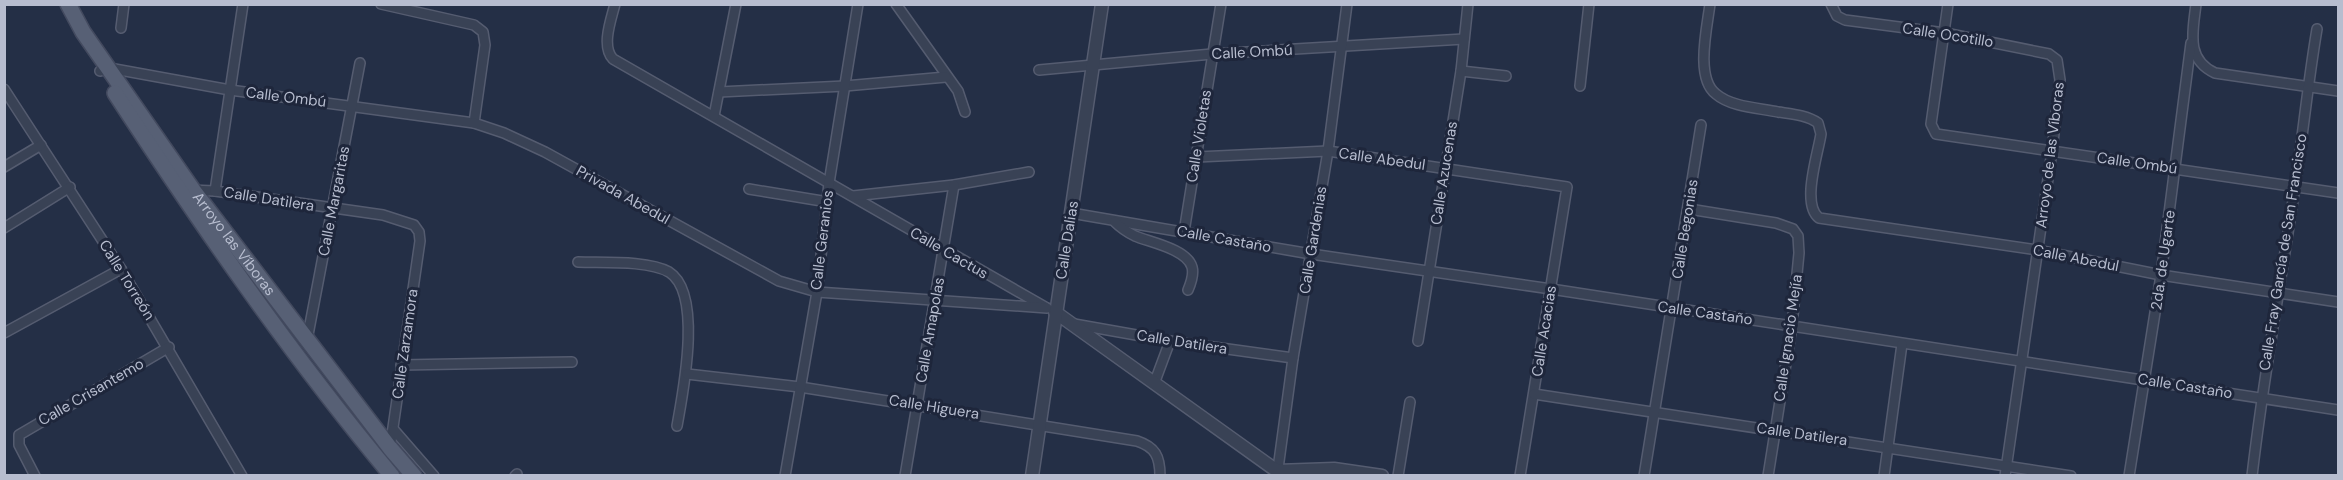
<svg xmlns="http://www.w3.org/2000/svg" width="2343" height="480" viewBox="0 0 2343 480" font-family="'DM Sans',sans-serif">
  <rect width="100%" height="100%" fill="#242f46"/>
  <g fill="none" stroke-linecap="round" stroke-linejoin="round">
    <g stroke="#555c70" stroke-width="12">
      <g id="minor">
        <path d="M381 4 474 25 483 32 485 45 474 123"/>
        <path d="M615 4C611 20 601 46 613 59L1045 307"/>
        <path d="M896 4 958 91 965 112"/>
        <path d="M1710 4C1707 28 1695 78 1716 94 1731 107 1759 108 1778 112 1791 114 1807 115 1818 123L1821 134C1818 154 1801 204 1819 218L2037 250 2161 275 2338 302"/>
        <path d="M1831 4 1837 16 1845 20 1945 33 2049 54 2057 60 2060 80 2052 151 2005 476"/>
        <path d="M1948 4 1931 124 1936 134 2338 193"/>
        <path d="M2196 4C2193 31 2185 59 2215 73L2338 91"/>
        <path d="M121 28 124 4"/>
        <path d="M1039 70 1212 54 1464 39"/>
        <path d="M100 71 109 68 230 90 474 123 504 133 545 152 779 281 817 292 1047 308"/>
        <path d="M1461 71 1506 76"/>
        <path d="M1580 86 1589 4"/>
        <path d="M4 89 121 269 242 476"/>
        <path d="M719 92 845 86 946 77"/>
        <path d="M714 116 736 4"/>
        <path d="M1197 157 1328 151 1567 187 1520 476"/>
        <path d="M4 167 41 145"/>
        <path d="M749 189 828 202"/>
        <path d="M190 190 215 191 383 215 414 225 419 232 420 241 390 448"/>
        <path d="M215 191 243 4"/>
        <path d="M853 196 954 185 1029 172"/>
        <path d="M1689 209 1776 223 1793 229 1798 236 1799 253 1792 326 1768 476"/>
        <path d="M1071 213 1311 254 1551 289 2338 410"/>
        <path d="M1115 222C1121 228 1127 232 1135 236 1149 242 1187 249 1192 267 1194 274 1191 283 1188 290"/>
        <path d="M4 228 70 187"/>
        <path d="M1184 232 1221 4"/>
        <path d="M578 262C602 263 648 260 669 272 703 293 683 392 677 426"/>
        <path d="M1074 324 1170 341 1293 358"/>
        <path d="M4 333 121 269"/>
        <path d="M307 340 360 63"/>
        <path d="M1418 341 1461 71 1468 4"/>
        <path d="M401 365 572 362"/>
        <path d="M687 374 800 387 1137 441C1155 447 1160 456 1160 476"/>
        <path d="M1154 384 1170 341"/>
        <path d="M1534 394 2071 476"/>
        <path d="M394 430 434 476"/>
        <path d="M35 476 19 445V435L169 347"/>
        <path d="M515 476 517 474"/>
        <path d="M785 476 817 292 829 183 858 4"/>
        <path d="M905 476 954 185"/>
        <path d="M1277 476 1293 358 1328 151 1347 4"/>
        <path d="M1398 476 1410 402"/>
        <path d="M1644 476 1701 125"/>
        <path d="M1884 476 1902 344"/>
        <path d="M2129 476 2161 275 2191 43"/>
        <path d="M2252 476C2263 379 2281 283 2295 187 2303 134 2308 82 2317 29"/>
      </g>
    </g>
    <g stroke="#555c70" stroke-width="15">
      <g id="tertiary">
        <path d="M1055 312 1277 471 1334 469 1382 476"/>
        <path d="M1032 476 1102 4"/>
      </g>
    </g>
    <g stroke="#434a5f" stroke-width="18">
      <g id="primary">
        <path id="s1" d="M68 4 83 32 193 190 390 448 414 476"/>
        <path d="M115 93C201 225 291 355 392 476"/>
      </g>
    </g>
    <use href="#minor" stroke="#394255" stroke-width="9"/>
    <use href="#tertiary" stroke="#394255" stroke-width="12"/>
    <use href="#primary" stroke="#576075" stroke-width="15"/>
  </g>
  <g text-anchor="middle" stroke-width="6" stroke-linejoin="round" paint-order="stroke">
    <g font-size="15" fill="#b7bdcf" stroke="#1e263b">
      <text transform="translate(1948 35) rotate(9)" y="5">Calle Ocotillo</text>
      <text transform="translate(1252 52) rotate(-3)" y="5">Calle Ombú</text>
      <text transform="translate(286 97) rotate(7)" y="5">Calle Ombú</text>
      <text transform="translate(1199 136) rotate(-81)" y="5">Calle Violetas</text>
      <text transform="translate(2050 155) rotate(-83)" y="5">Arroyo de las Víboras</text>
      <text transform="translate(1382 159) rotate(8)" y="5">Calle Abedul</text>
      <text transform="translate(2137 163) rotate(8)" y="5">Calle Ombú</text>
      <text transform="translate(1444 173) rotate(-81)" y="5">Calle Azucenas</text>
      <text transform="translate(623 195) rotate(29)" y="5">Privada Abedul</text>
      <text transform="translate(269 199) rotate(9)" y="5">Calle Datilera</text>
      <text transform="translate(334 201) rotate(-79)" y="5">Calle Margaritas</text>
      <text transform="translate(1685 229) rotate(-81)" y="5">Calle Begonias</text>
      <text transform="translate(1224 239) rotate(10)" y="5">Calle Castaño</text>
      <text transform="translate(822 240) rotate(-83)" y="5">Calle Geranios</text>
      <text transform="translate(1067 240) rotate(-81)" y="5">Calle Dalias</text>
      <text transform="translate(1313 240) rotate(-81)" y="5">Calle Gardenias</text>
      <text dy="5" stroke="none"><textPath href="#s1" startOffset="292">Arroyo las Víboras</textPath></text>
      <text transform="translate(2283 252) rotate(-81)" y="5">Calle Fray García de San Francisco</text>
      <text transform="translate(949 253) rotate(30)" y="5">Calle Cactus</text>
      <text transform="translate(2076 258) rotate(11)" y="5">Calle Abedul</text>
      <text transform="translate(2163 260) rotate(-82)" y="5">2da. de Ugarte</text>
      <text transform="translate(127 280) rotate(58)" y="5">Calle Torreón</text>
      <text transform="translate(1705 313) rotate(8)" y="5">Calle Castaño</text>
      <text transform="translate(930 330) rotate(-80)" y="5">Calle Amapolas</text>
      <text transform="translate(1544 331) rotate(-81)" y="5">Calle Acacias</text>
      <text transform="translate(1788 338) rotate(-82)" y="5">Calle Ignacio Mejía</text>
      <text transform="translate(1182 342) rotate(9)" y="5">Calle Datilera</text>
      <text transform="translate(405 344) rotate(-82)" y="5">Calle Zarzamora</text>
      <text transform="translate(2185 386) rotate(9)" y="5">Calle Castaño</text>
      <text transform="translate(91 392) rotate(-30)" y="5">Calle Crisantemo</text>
      <text transform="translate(934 407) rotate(9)" y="5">Calle Higuera</text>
      <text transform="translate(1802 434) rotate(8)" y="5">Calle Datilera</text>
    </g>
  </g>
  <rect width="2343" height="480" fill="none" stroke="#b7bdcf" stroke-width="12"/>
</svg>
